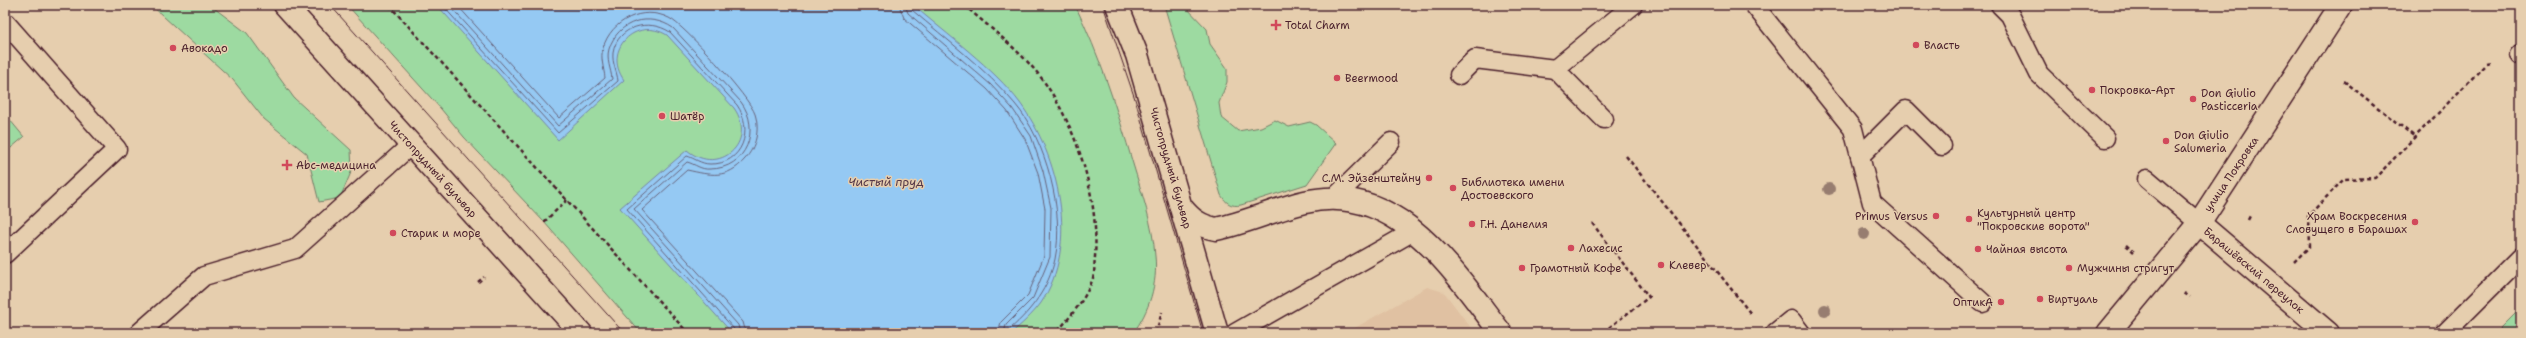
<svg xmlns="http://www.w3.org/2000/svg" width="2526" height="338" viewBox="0 0 2526 338" font-family="'Shantell Sans',sans-serif">
  <rect width="100%" height="100%" fill="#e6ceae"/>
  <filter id="ink" filterUnits="userSpaceOnUse"><feTurbulence type="fractalNoise" baseFrequency=".025" numOctaves="2"/><feDisplacementMap in="SourceGraphic" scale="8" xChannelSelector="R" yChannelSelector="G"/><feConvolveMatrix kernelMatrix="1 2 1 2 8 2 1 2 1" color-interpolation-filters="sRGB"/></filter>
  <g filter="url(#ink)">
    <path fill="#e0c1a2" d="M1427 287 1444 292 1475 333H1346Z"/>
    <g fill="#9ddaa1" stroke="#747c66">
      <path d="M151 5H210L247 33 294 98 351 150 352 170 340 198 319 202 307 154 264 119 233 80Z"/>
      <path d="M347 5H1075C1100 56 1117 109 1133 164 1142 194 1153 225 1155 256 1158 283 1149 312 1133 333H641L544 222 464 137 441 109Z"/>
      <path d="M1164 5H1184L1207 29 1210 44 1227 68V82L1219 103 1221 117 1238 131 1261 127 1275 120 1289 127 1310 122 1316 125 1336 143 1307 184 1241 205C1231 207 1226 203 1221 195Z"/>
      <path d="M5 114 24 137 5 153Z"/>
      <path d="M2521 307V333H2495Z"/>
    </g>
    <path fill="#95c9f3" stroke="#7785a3" d="M437 5H913C946 34 994 68 1020 103 1059 156 1080 245 1041 303 1033 314 1021 325 1011 333H732L620 208 687 150C719 177 758 142 734 108L667 35C636 16 602 50 624 80L558 140Z"/>
    <g fill="none" stroke-linecap="round" stroke-linejoin="round">
      <g stroke="#68637b" stroke-width="1">
        <path d="M442 5 558 133 618 81C617 71 612 64 613 53 617 26 649 18 670 32L737 105C754 129 743 165 710 164 701 164 694 158 687 156L627 209 734 329 735 333"/>
        <path d="M449 5 558 126 612 79C611 69 606 60 609 49 618 20 650 12 673 28L741 102C761 129 747 169 710 169 701 170 695 164 687 162L634 209 738 325 740 333"/>
        <path d="M457 5 559 118 605 78C604 68 600 58 603 48 611 20 643 5 669 18 684 25 750 98 755 114 760 130 756 147 745 159 727 180 710 175 687 170L642 210 743 322 746 333"/>
        <path d="M899 5 904 18 987 89 1007 111 1025 139 1038 173 1045 209 1044 256 1028 295 1001 322 998 333"/>
        <path d="M905 5 908 13 991 85 1012 108 1031 136 1043 171 1051 208 1050 257 1033 298 1006 325 1004 333"/>
        <path d="M910 5 912 10C947 40 985 68 1015 104 1046 140 1065 212 1055 259 1049 287 1032 310 1010 329L1009 333"/>
      </g>
      <g stroke="#4a1f2b" stroke-width="21">
        <g id="lane">
          <path d="M1754 5 1853 129 1872 203 1983 303"/>
          <path d="M2000 5 2010 15 2039 74 2105 138"/>
          <path d="M5 22 117 149 5 254"/>
          <path d="M2520 55 2521 56"/>
          <path d="M1555 69 1604 119"/>
          <path d="M1459 75 1475 59 1555 69 1633 5"/>
          <path d="M1860 156 1906 110 1942 146"/>
          <path d="M2147 179 2199 223"/>
          <path d="M1334 198 1391 142"/>
          <path d="M139 333 204 276 295 249 411 145"/>
          <path d="M1235 333 1414 231"/>
          <path d="M1775 333 1791 320 1801 333"/>
          <path d="M2445 333 2521 257"/>
        </g>
      </g>
      <g stroke="#4a1f2b" stroke-width="25">
        <g id="street">
          <path d="M1182 208C1192 220 1200 226 1216 229 1246 223 1275 209 1305 202 1397 180 1453 271 1501 333"/>
          <path d="M2199 223 2328 333"/>
        </g>
      </g>
      <g stroke="#4a1f2b" stroke-width="25">
        <g id="secondary">
          <path d="M285 5 581 333"/>
          <path d="M1117 5 1137 55 1217 333"/>
          <path d="M2108 333 2199 223 2341 5"/>
        </g>
      </g>
      <g stroke="#4a1f2b" stroke-width="2.5" stroke-dasharray="4 3" stroke-linecap="butt">
        <path d="M389 5 688 333"/>
        <path d="M964 5C991 29 1024 53 1045 83 1078 130 1099 199 1095 257 1094 264 1095 272 1093 278 1086 299 1070 317 1056 333"/>
        <path d="M2344 81 2415 137"/>
        <path d="M1626 156 1751 314"/>
        <path d="M2248 220 2251 214"/>
        <path d="M544 222 567 200"/>
        <path d="M1592 223 1649 297 1602 333"/>
        <path d="M2126 245 2134 252"/>
        <path d="M2294 262 2309 247 2308 216 2344 179 2375 178 2486 64 2491 63"/>
        <path d="M478 282 484 277"/>
        <path d="M2184 293 2190 297"/>
        <path d="M1156 333 1162 312"/>
      </g>
      <use href="#lane" stroke="#e6ceae" stroke-width="18"/>
      <use href="#street" stroke="#e6ceae" stroke-width="22"/>
      <use href="#secondary" stroke="#e6ceae" stroke-width="22"/>
      <g stroke="#4a1f2b" stroke-width="1">
        <path d="M330 5 624 333"/>
        <path d="M1103 5 1135 99 1203 333"/>
      </g>
    </g>
    <g fill="#977d70">
      <circle cx="1829" cy="189" r="6"/>
      <circle cx="1864" cy="234" r="6"/>
      <circle cx="1825" cy="310" r="6"/>
    </g>
  </g>
  <g fill="#d1495b" stroke="#e6ceae" stroke-width="1.5">
    <path d="M1274 19h4v4h4v4h-4v4h-4v-4h-4v-4h4z"/>
    <circle cx="1916" cy="45" r="4"/>
    <circle cx="173" cy="48" r="4"/>
    <circle cx="1337" cy="78" r="4"/>
    <circle cx="2092" cy="90" r="4"/>
    <circle cx="2193" cy="99" r="4"/>
    <circle cx="662" cy="116" r="4"/>
    <circle cx="2166" cy="141" r="4"/>
    <path d="M285 159h4v4h4v4h-4v4h-4v-4h-4v-4h4z"/>
    <circle cx="1429" cy="178" r="4"/>
    <circle cx="1453" cy="188" r="4"/>
    <circle cx="1936" cy="216" r="4"/>
    <circle cx="1969" cy="219" r="4"/>
    <circle cx="2415" cy="222" r="4"/>
    <circle cx="1472" cy="224" r="4"/>
    <circle cx="393" cy="233" r="4"/>
    <circle cx="1571" cy="248" r="4"/>
    <circle cx="1978" cy="249" r="4"/>
    <circle cx="1661" cy="265" r="4"/>
    <circle cx="1522" cy="268" r="4"/>
    <circle cx="2069" cy="268" r="4"/>
    <circle cx="2040" cy="299" r="4"/>
    <circle cx="2001" cy="302" r="4"/>
  </g>
  <g text-anchor="middle" stroke-width="3" stroke-linejoin="round" paint-order="stroke">
    <g font-size="11" fill="#4a1f2b" stroke="#e6ceae" text-anchor="start">
      <text x="1285" y="29">Total Charm</text>
      <text x="1924" y="49">Власть</text>
      <text x="181" y="52">Авокадо</text>
      <text x="1345" y="82">Beermood</text>
      <text x="2100" y="94">Покровка-Арт</text>
      <text x="2201" y="97">Don Giulio<tspan x="2201" dy="13">Pasticceria</tspan></text>
      <text x="670" y="120">Шатёр</text>
      <text x="2174" y="139">Don Giulio<tspan x="2174" dy="13">Salumeria</tspan></text>
      <text x="296" y="169">Abc-медицина</text>
      <text x="1421" y="182" text-anchor="end">С.М. Эйзенштейну</text>
      <text x="1461" y="186">Библиотека имени<tspan x="1461" dy="13">Достоевского</tspan></text>
      <text x="1977" y="217">Культурный центр<tspan x="1977" dy="13">"Покровские ворота"</tspan></text>
      <text x="1928" y="220" text-anchor="end">Primus Versus</text>
      <text x="2407" y="220" text-anchor="end">Храм Воскресения<tspan x="2407" dy="13">Словущего в Барашах</tspan></text>
      <text x="1480" y="228">Г.Н. Данелия</text>
      <text x="401" y="237">Старик и море</text>
      <text x="1579" y="252">Лахесис</text>
      <text x="1986" y="253">Чайная высота</text>
      <text x="1669" y="269">Клевер</text>
      <text x="1530" y="272">Грамотный Кофе</text>
      <text x="2077" y="272">Мужчины стригут</text>
      <text x="2048" y="303">Виртуаль</text>
      <text x="1993" y="306" text-anchor="end">ОптикА</text>
    </g>
    <g font-size="11" fill="#4a1f2b" stroke="#e6ceae">
      <text transform="translate(1171 168) rotate(74)" y="4">Чистопрудный бульвар</text>
      <text transform="translate(433 169) rotate(48)" y="4">Чистопрудный бульвар</text>
      <text transform="translate(2231 174) rotate(-56)" y="4">улица Покровка</text>
      <text transform="translate(2254 270) rotate(40)" y="4">Барашёвский переулок</text>
    </g>
    <g font-size="12" font-style="italic" fill="#553849" stroke="#e6ceae">
      <text x="886" y="186">Чистый пруд</text>
    </g>
  </g>
  <rect width="2526" height="338" fill="none" stroke="#e6ceae" stroke-width="20"/>
  <rect x="10" y="10" width="2506" height="318" fill="none" stroke="#4a1f2b" stroke-width="1.5" filter="url(#ink)"/>
</svg>
